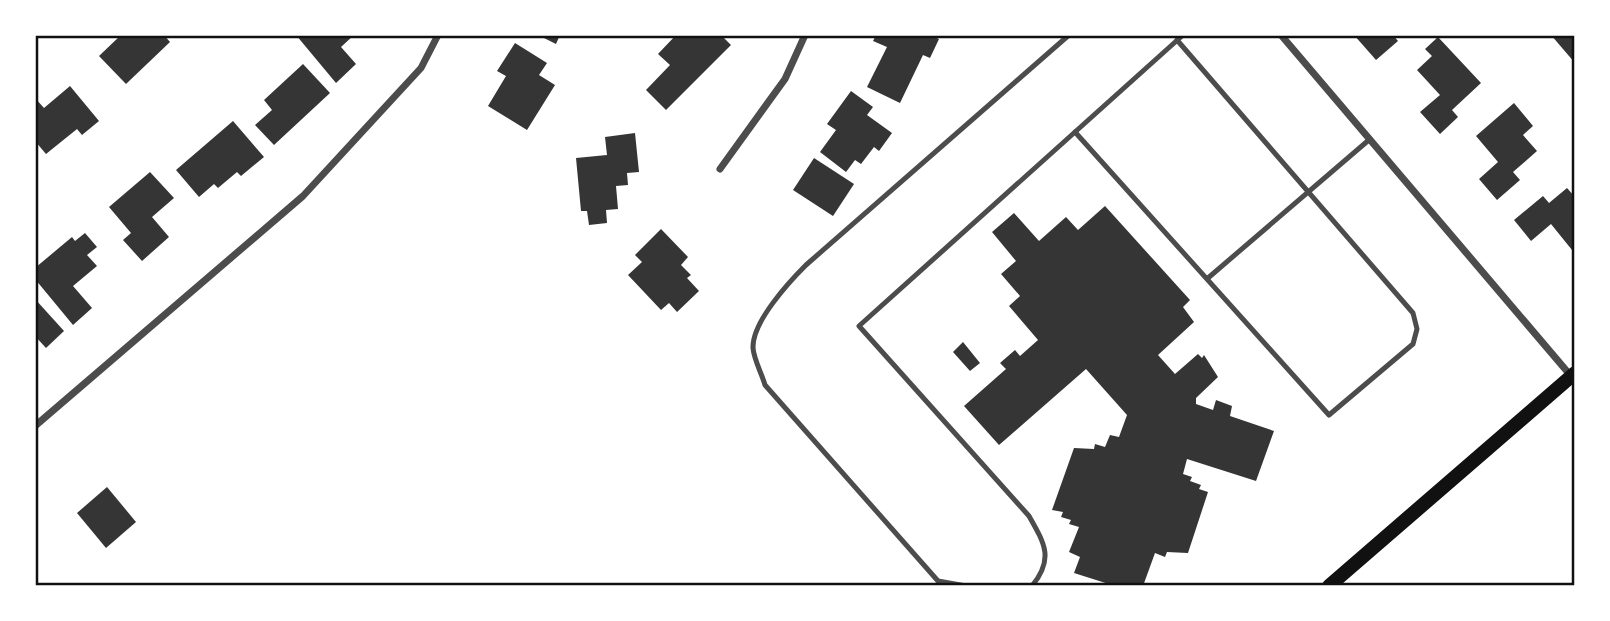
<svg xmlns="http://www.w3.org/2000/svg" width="1610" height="621" viewBox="0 0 1610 621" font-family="Karla,sans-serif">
  <rect width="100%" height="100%" fill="#fff"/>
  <g fill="#353535">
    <path d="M121 35H164L170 42 126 84 99 56Z"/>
    <path d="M296 35H354L341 47 356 64 336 83Z"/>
    <path d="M538 35H560L556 44Z"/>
    <path d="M676 35H721L731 45 666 110 646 90 670 65 658 54Z"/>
    <path d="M876 35H930L939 39 930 58 923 55 900 103 867 87 887 47 873 41Z"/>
    <path d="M1354 35H1393L1398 41 1376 60Z"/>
    <path d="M1551 35H1575V63Z"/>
    <path d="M1438 37 1481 83 1452 110 1458 117 1440 134 1420 112 1440 95 1417 70 1432 56 1425 49Z"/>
    <path d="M515 43 547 63 539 75 555 85 527 130 488 106 506 76 497 71Z"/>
    <path d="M303 64 330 93 274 145 255 125 272 110 264 100Z"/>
    <path d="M70 86 99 121 82 135 77 129 46 154 35 141V98L44 108Z"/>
    <path d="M851 91 873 107 867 115 892 133 879 151 874 147 861 164 855 160 846 172 820 152 836 130 827 124Z"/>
    <path d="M1514 103 1533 126 1523 135 1537 151 1513 172 1520 180 1497 200 1479 179 1498 162 1476 136Z"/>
    <path d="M233 121 264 157 241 176 237 172 218 188 214 184 199 197 176 170Z"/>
    <path d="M635 133 639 172 627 173 628 185 616 186 618 209 606 210 607 223 589 225 587 211H581L576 158 607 155 605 137Z"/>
    <path d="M814 158 854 184 833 216 793 190Z"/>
    <path d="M150 172 174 198 152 217 169 237 142 261 123 240 131 233 109 207Z"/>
    <path d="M1567 188 1575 197V248L1572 250 1551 224 1531 241 1514 220 1543 196 1549 203Z"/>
    <path d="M1105 206 1190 300 1183 307 1194 322 1158 355 1175 374 1198 354 1202 358 1204 355 1218 377 1196 398V404L1213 410 1216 400 1232 406 1230 416 1274 431 1256 481 1187 459 1183 474 1192 477 1190 481 1201 485 1199 489 1208 492 1188 553 1167 552 1165 557 1155 553 1143 586H1115L1074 573 1080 557 1069 552 1079 527 1069 524 1071 520 1061 517 1063 512 1052 510 1074 448 1094 449 1095 444 1105 447 1110 435 1119 437 1127 415 1086 369 999 445 964 406 1006 369 1000 363 1015 350 1020 356 1038 340 1009 306 1020 296 1001 274 1016 261 992 232 1014 213 1039 241 1066 217 1078 230Z"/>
    <path d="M661 229 688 257 681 265 691 275 687 278 699 291 677 312 669 303 661 310 628 275 642 262 635 255Z"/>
    <path d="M85 233 97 247 87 255 97 266 73 286 92 308 73 325 35 279V268L72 237 75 241Z"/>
    <path d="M35 299 64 331 46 348 35 336Z"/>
    <path d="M963 342 980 363 970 371 953 352Z"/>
    <path d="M107 487 136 522 106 548 77 513Z"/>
  </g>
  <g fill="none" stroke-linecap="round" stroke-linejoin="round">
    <g stroke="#4c4c4c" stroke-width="5">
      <path d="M1075 132 1329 415 1413 344 1417 329 1413 313 1177 40"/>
      <path d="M1208 278 1370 139"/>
      <path d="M966 586 938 581 765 385C762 374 754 360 753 348 752 322 789 282 806 265L1069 35"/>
      <path d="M1032 586C1054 559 1045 544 1029 516L859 326 1183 35"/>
    </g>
    <g stroke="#4c4c4c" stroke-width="7">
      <path d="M1281 35 1571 376"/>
      <path d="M720 169 785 79 805 35"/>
      <path d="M35 426 303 196 421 68 438 35"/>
    </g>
    <path stroke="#111" stroke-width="14" d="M1329 586 1575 373"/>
  </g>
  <rect width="1610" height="621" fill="none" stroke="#ffffff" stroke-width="74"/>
  <rect x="37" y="37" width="1536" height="547" fill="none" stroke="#111" stroke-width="2.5"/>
</svg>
